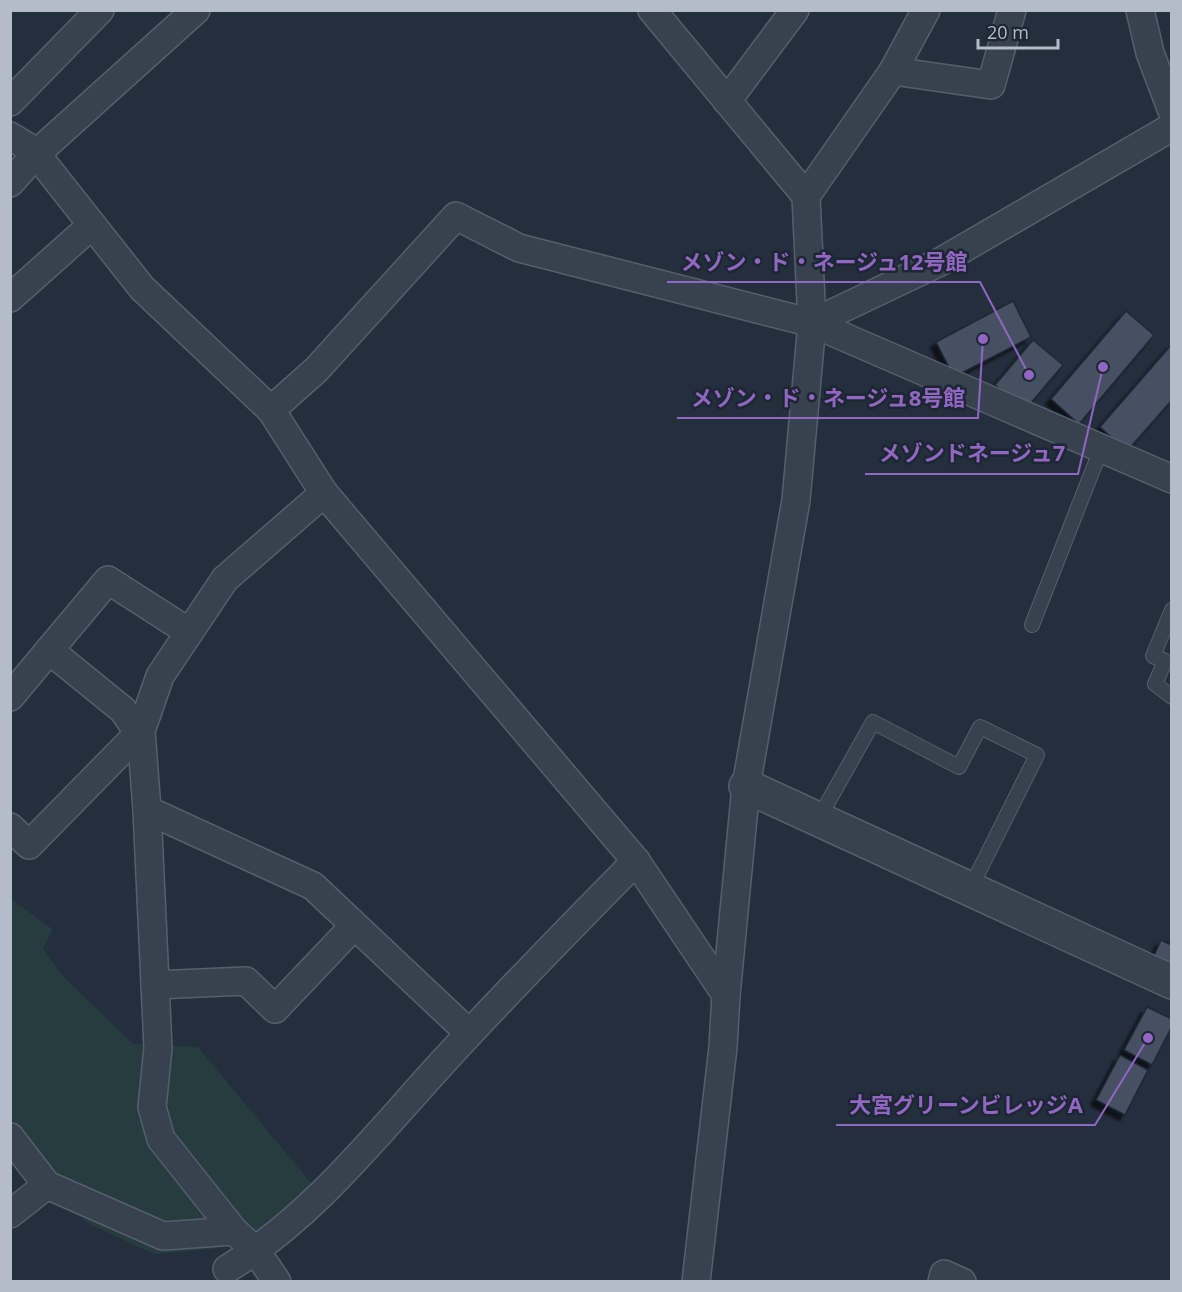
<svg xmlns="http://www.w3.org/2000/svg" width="1182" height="1292" viewBox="0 0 1182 1292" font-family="'Open Sans','Noto Sans JP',sans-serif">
  <defs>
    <filter id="shadow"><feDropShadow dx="-5.5" dy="5.5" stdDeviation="1.5" flood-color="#0009"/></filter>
  </defs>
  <rect width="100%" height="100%" fill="#242f3e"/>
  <path fill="#263c3f" d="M10 898 52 929 43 949 62 975 133 1044 198 1047 311 1183 296 1201 254 1236 212 1249 154 1254 85 1222 57 1174 11 1121Z"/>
  <g fill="#455162" stroke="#1f2835" stroke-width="1.5" filter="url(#shadow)">
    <path d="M1013 301 1031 337 954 377 936 342Z"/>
    <path d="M1126 311 1154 335 1079 424 1051 399Z"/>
    <path d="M1033 340 1063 365 1025 410 995 385Z"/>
    <path d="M1172 344V400L1127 451 1100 427Z"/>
    <path d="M1172 939V966L1153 958 1161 940 1169 944Z"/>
    <path d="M1147 1007 1172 1019V1026L1152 1065 1124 1050Z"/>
    <path d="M1120 1055 1148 1070 1125 1115 1096 1100Z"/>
  </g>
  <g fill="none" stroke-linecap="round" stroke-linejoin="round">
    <g stroke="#565f6c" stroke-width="16">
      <g id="service">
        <path d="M1172 610 1153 656 1165 661 1155 684 1172 697"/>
        <path d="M1032 625 1101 449"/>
        <path d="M819 818 873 722 959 767 980 727 1037 755 970 889"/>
      </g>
    </g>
    <g stroke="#565f6c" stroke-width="30">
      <g id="minor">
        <path d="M652 10 806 196 812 323 796 500 746 786 726 995 723 1047 696 1282"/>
        <path d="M1140 10 1150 53 1172 111"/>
        <path d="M893 71 991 85 1012 10"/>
        <path d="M727 101 795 10"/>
        <path d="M10 102 100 10"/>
        <path d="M10 136 33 150 142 288 271 410 324 493 636 861 726 995"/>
        <path d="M10 183 36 154 196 10"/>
        <path d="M806 196 893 71 926 10"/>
        <path d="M10 298 92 225"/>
        <path d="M812 323 1172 479"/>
        <path d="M271 410 316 370 456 216 519 248 812 323 940 262 1172 127"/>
        <path d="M10 697 108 580 189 632"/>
        <path d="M147 810 313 886 469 1033"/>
        <path d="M10 827 29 845 141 731 138 732 123 710 49 650"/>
        <path d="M155 985 246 981 275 1009 354 926"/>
        <path d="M10 1137 47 1185 163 1236 234 1231"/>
        <path d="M10 1214 47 1185"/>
        <path d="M227 1269C313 1217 376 1135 443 1062 506 993 571 927 636 861"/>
        <path d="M277 1282 256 1251 234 1231 161 1139 152 1107 158 1048 147 810 141 731 160 676 225 579 324 493"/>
        <path d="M942 1282 944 1274 962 1282"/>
      </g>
    </g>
    <g stroke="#565f6c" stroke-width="36">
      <path id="tertiary" d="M746 786 1172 982"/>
    </g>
    <use href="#service" stroke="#38414e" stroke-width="14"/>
    <use href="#minor" stroke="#38414e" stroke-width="27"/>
    <use href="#tertiary" stroke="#38414e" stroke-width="33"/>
  </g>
  <path fill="none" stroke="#9266c3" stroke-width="2" d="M1029 375L980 282H667M983 339L978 418H677M1103 367L1078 474H865M1148 1038L1095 1125H836"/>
  <g fill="#9266c3" stroke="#1d2633" stroke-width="2">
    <circle cx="1029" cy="375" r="6"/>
    <circle cx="983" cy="339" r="6"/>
    <circle cx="1103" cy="367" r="6"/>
    <circle cx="1148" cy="1038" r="6"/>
  </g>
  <g font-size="22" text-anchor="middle" font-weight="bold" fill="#9266c3" stroke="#1d2633" stroke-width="5" stroke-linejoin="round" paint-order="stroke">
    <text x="824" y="270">メゾン・ド・ネージュ12号館</text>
    <text x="828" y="406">メゾン・ド・ネージュ8号館</text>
    <text x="972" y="461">メゾンドネージュ7</text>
    <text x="966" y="1113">大宮グリーンビレッジA</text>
  </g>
  <rect width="1182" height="1292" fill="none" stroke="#b4bcc9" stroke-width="24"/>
  <path d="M978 39v9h80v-9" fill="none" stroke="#b4bcc9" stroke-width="3"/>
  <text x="987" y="39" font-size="18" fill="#b4bcc9" stroke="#1d2633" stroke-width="4.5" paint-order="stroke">20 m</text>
</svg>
